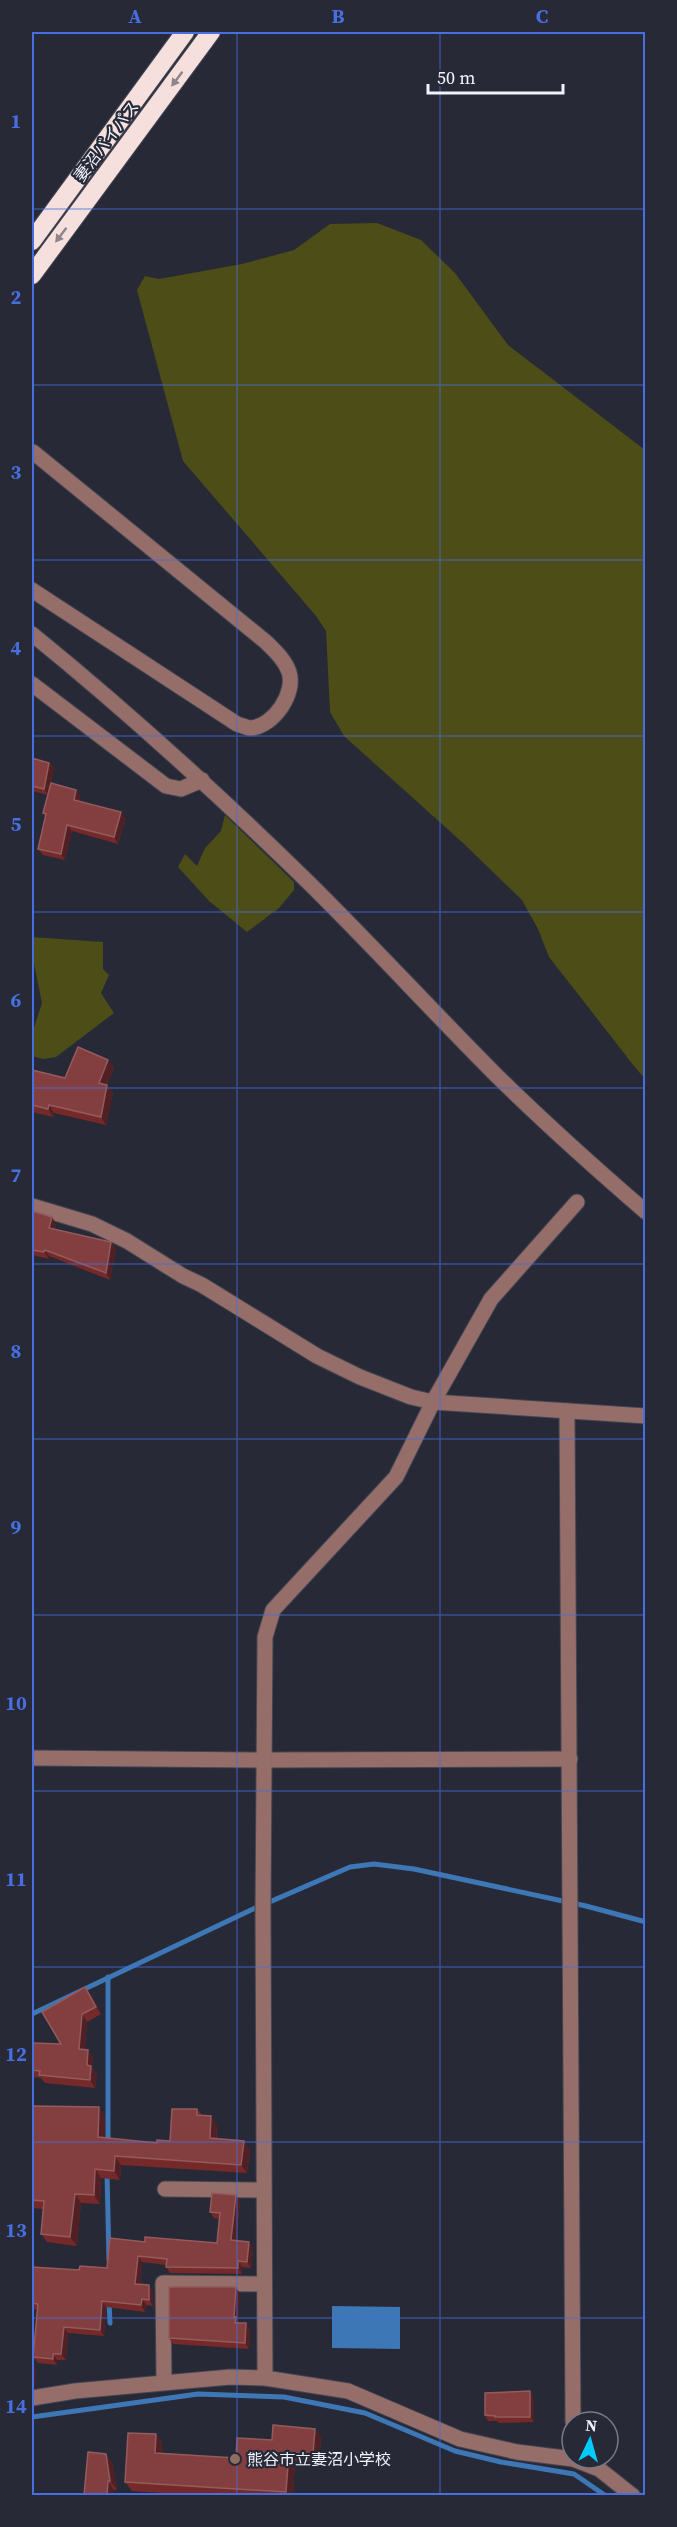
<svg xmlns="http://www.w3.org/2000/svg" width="677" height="2527" viewBox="0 0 677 2527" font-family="'Source Serif 4','Noto Sans JP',serif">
  <rect width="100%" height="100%" fill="#272937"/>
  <g fill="#4c4d17">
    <path d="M377 223 421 240 455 273 508 345 645 450V1079L634 1066 549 957 538 929 522 900 463 843 344 736 330 712 326 631 316 616 183 461 137 290 145 276 159 279 242 264 294 250 330 224Z"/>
    <path d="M225 815 294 882V890L279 908 247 932 209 901 178 867 185 854 197 866 205 848 221 831Z"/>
    <path d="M32 937 103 942V969L109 975 101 993 114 1013 56 1057 43 1059 32 1056V1034L42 1003 32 954Z"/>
  </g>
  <path fill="#3d77b6" d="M332 2306 400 2307V2349L332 2348Z"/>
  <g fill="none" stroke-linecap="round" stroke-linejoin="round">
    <g stroke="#3d77b6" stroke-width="5">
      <path d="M32 2014 251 1910 350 1867 374 1864 414 1869 586 1906 646 1922"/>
      <path d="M108 2143V1977"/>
      <path d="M107 2173 109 2260"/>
      <path d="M109 2302 110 2323"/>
      <path d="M32 2417 198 2394 284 2397 365 2413 455 2451 501 2462 574 2474 606 2496"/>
    </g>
    <g stroke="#434553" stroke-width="17">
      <g id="minor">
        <path d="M32 590 237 724C241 725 247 728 251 728 274 726 296 693 289 672 285 660 275 651 266 642L33 452"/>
        <path d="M32 634C128 712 219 795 308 882 373 946 434 1013 498 1077 546 1124 595 1168 646 1212"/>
        <path d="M32 684 166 786 181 789 202 780"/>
        <path d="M32 1206 92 1224 127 1241 183 1276 202 1285 317 1356 360 1377 411 1397 433 1402 646 1416"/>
        <path d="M567 1411 573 2422"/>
        <path d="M32 1758 264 1760 570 1759"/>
        <path d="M165 2189 263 2190"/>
        <path d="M265 2378 263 1910 265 1637 273 1610 396 1477 433 1402 491 1299 577 1202"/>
        <path d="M164 2382 163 2283 263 2284"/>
        <path d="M32 2398 75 2391 230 2377 265 2378 348 2391 460 2439 517 2452 573 2459 599 2469 633 2496"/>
      </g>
    </g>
    <g stroke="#434553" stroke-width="20">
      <g id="highway">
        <path d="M32 241 185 32"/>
        <path d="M32 275 211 32"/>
      </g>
    </g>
    <use href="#minor" stroke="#956d69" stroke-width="15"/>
    <use href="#highway" stroke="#f5e0de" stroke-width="18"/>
  </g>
  <g fill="#752929">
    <path d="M32 758 49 763 54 768 48 795 32 791Z"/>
    <path d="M81 796 79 801 126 818 118 844 72 831 65 860 43 855 38 849 45 817 43 813Z"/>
    <path d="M108 1060 114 1068 107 1085 113 1093 106 1125 54 1113 53 1117 32 1112V1115V1070L65 1078Z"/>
    <path d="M32 1211 56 1224 55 1229 111 1242 116 1249 110 1280 49 1256V1259L32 1255Z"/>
    <path d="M85 1987 91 1995 101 2014 87 2022 85 2049 93 2057 92 2068 97 2074 95 2088 45 2083 41 2078 32 2077V2043L61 2044Z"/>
    <path d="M32 2106 105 2116 104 2138 157 2143 170 2141 197 2109 202 2115 217 2124V2139L250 2150 247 2173 121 2165 120 2180 101 2178 100 2204 81 2203 77 2246 47 2242 41 2234 43 2209 32 2208Z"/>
    <path d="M240 2201 236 2240 253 2248 251 2268 242 2267V2274L170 2273 166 2267V2265L142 2262 140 2284 153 2291V2306L146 2305 145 2312 106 2307 104 2336 68 2333 66 2360H57V2365L38 2363 33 2357 37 2310 32 2309V2267L79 2270 107 2268 145 2242 217 2243 220 2219 214 2218 210 2212Z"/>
    <path d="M240 2294 238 2321 240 2323H246L250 2329 249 2349 173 2344 169 2338Z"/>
    <path d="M534 2397V2422L499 2423 497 2421H488L485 2415Z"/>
    <path d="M315 2429 321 2437 319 2463 295 2461 293 2496H205L132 2491 125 2482 156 2434 162 2443V2453L236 2458 272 2440Z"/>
    <path d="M112 2462 117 2490H114V2496H85L84 2495Z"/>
  </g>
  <g fill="#502025">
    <path d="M49 763 54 768 48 795 44 789Z"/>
    <path d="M76 790 81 796 78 806 74 800Z"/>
    <path d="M121 812 126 818 118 844 114 837Z"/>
    <path d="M67 825 72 831 65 860 61 854Z"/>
    <path d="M32 954 34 958 32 969Z"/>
    <path d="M108 1060 114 1068 104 1091 99 1083Z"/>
    <path d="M107 1085 113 1093 106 1125 101 1117Z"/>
    <path d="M49 1105 54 1113 53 1117 48 1109Z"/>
    <path d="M52 1217 56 1224 54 1235 49 1228Z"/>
    <path d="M111 1242 116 1249 110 1280 106 1273Z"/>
    <path d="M45 1250 49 1256V1259L44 1252Z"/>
    <path d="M85 1987 91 1995 101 2014 96 2007Z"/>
    <path d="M82 2014 87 2022 84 2056 79 2049Z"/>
    <path d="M88 2050 93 2057 92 2068 97 2074 95 2088 90 2080 87 2065Z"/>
    <path d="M99 2107 105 2116 104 2146 98 2137Z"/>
    <path d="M211 2116 217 2124 216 2147 210 2138Z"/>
    <path d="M244 2141 250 2150 247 2173 241 2165Z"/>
    <path d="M115 2156 121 2165 120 2180 114 2171Z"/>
    <path d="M95 2169 101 2178 100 2204 94 2195Z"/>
    <path d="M75 2194 81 2203 77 2246 70 2237Z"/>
    <path d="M236 2195 240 2201 235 2246 231 2240Z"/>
    <path d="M249 2242 253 2248 251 2268 247 2262Z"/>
    <path d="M138 2256 142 2262 140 2290 135 2284Z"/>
    <path d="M238 2261 242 2267V2274L238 2268Z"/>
    <path d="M149 2285 153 2291V2306L149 2300Z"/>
    <path d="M236 2287 240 2294 238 2321 240 2323H235L234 2317Z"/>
    <path d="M142 2299 146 2305 145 2312 141 2305Z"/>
    <path d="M102 2301 106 2307 104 2336 100 2330Z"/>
    <path d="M246 2323 250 2329 249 2349 245 2343Z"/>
    <path d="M64 2327 68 2333 66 2360 61 2354Z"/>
    <path d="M53 2354 57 2360V2365L53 2359Z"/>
    <path d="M32 2363 36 2368 35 2388 32 2383Z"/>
    <path d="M530 2391 534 2397V2422L530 2417Z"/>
    <path d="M315 2429 321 2437 319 2463 313 2454Z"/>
    <path d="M156 2434 162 2443 161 2461 155 2453Z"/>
    <path d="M289 2452 295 2461 293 2496H289L286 2492Z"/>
    <path d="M106 2454 112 2462 117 2490 110 2481Z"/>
    <path d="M108 2481 114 2490V2496H107Z"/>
  </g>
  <g fill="#833f40" stroke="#945b5d" stroke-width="1.5">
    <path d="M32 758 49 763 44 789 32 786Z"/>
    <path d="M51 783 76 790 74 800 121 812 114 837 67 825 61 854 38 849 46 814 43 813Z"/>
    <path d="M78 1047 108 1060 99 1083 107 1085 101 1117 49 1105 48 1109 32 1105V1070L65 1078Z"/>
    <path d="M32 1211 52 1217 49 1228 111 1242 106 1273 45 1250 44 1252 32 1250Z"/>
    <path d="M85 1987 96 2007 82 2014 79 2049 88 2050 87 2065 91 2066 90 2080 39 2075 40 2071 32 2070V2043L61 2044 42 2012Z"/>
    <path d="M32 2106 99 2107 98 2137 157 2143V2140L170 2141 172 2109H197V2115L211 2116 210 2138 244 2141 241 2165 115 2156 114 2171 95 2169 94 2195 75 2194 70 2237 41 2234 44 2201 32 2200Z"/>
    <path d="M212 2193 236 2195 231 2240 249 2242 247 2262 238 2261V2268L166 2267 167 2259 138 2256 135 2284 149 2285V2300L142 2299 141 2305 102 2301 100 2330 64 2327 61 2354H53V2359L33 2357 38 2304 32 2303V2267L79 2270 80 2266 107 2268 110 2238 145 2242V2237L217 2243 220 2213 210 2212Z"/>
    <path d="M169 2287H236L234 2317H236L235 2323H246L245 2343 169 2338Z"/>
    <path d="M530 2391V2417H495V2416L485 2415V2393Z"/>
    <path d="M273 2425 315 2429 313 2454 289 2452 286 2492 125 2482 128 2433 156 2434 155 2453 236 2458 237 2438 272 2440Z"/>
    <path d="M88 2452 106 2454 110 2481H108L107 2496 84 2495Z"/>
  </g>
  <defs><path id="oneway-solid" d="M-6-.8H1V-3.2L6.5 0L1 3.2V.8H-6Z" transform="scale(1.5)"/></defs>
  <g fill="#8e848a">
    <use href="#oneway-solid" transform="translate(177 79) rotate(127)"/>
    <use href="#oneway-solid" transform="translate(61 235) rotate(127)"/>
  </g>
  <path fill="none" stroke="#476fdf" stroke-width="1.5" stroke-opacity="0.55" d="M237 32V2496M440 32V2496M32 209H646M32 385H646M32 560H646M32 736H646M32 912H646M32 1088H646M32 1264H646M32 1439H646M32 1615H646M32 1791H646M32 1967H646M32 2142H646M32 2318H646"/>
  <circle fill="#8d6e63" stroke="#272937" stroke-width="2" cx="235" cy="2459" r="6"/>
  <g text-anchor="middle" stroke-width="4.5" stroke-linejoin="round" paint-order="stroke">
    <g font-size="16" fill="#f1f3fc" stroke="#272937">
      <text transform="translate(106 141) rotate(-53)" y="6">妻沼バイパス</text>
    </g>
    <g font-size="16" fill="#f1f3fc" stroke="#272937" text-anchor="start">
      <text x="247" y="2465">熊谷市立妻沼小学校</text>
    </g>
  </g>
  <rect width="677" height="2527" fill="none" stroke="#272937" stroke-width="66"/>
  <g transform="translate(590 2440) rotate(5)"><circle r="28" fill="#272937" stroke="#787a86" stroke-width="1.5"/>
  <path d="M0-4.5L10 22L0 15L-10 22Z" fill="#00cbf9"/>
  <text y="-9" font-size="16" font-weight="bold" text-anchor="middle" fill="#f1f3fc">N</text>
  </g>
  <path d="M428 84v9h135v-9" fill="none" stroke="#f1f3fc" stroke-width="3"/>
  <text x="437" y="84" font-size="18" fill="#f1f3fc" stroke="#272937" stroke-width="4.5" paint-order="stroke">50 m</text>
  <rect x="33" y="33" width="611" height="2461" fill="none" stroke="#476fdf" stroke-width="2"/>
  <g font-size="20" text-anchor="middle" font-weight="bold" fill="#476fdf">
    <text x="135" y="23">A</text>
    <text x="338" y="23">B</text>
    <text x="542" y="23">C</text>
    <text x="16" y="128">1</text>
    <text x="16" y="304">2</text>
    <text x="16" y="479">3</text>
    <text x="16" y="655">4</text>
    <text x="16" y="831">5</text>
    <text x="16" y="1007">6</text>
    <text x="16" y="1182">7</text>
    <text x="16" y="1358">8</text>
    <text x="16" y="1534">9</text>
    <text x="16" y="1710">10</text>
    <text x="16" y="1886">11</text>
    <text x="16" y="2061">12</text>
    <text x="16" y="2237">13</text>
    <text x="16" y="2413">14</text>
  </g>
</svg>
